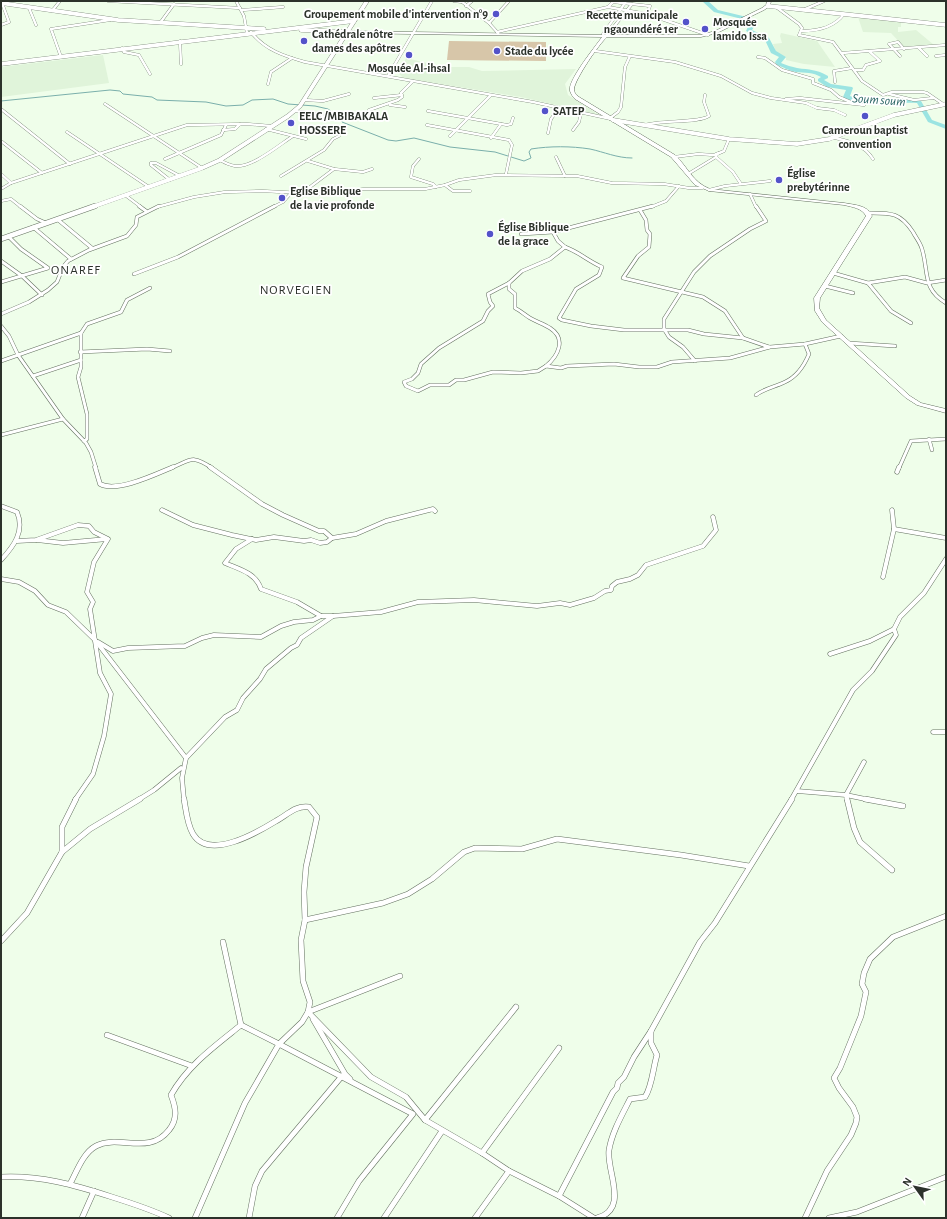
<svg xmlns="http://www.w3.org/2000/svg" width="947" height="1219" viewBox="0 0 947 1219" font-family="'Alegreya Sans',sans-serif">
  <rect width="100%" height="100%" fill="#effeea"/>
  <g fill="#e0f4da">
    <path d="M858 17 901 22V27H898V32L916 30 934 45 904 47 891 33 863 32Z"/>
    <path d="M781 33 817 41 835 67 804 64 786 60V57L776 52 773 44 782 43 780 36Z"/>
    <path d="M103 55 109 83 1 97V67Z"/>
    <path d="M406 58 444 67H469L482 71 576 69 565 84 568 95 599 115 521 97 404 78 399 74Z"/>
  </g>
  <path fill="#d7c6a9" d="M449 41 546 42V61L447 60Z"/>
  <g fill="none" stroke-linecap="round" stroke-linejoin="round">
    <path stroke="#7aafab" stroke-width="1" d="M1 101 110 90 120 91 123 94 152 97 157 100 206 102 226 106 243 105 252 100 273 99 288 104 315 106 328 109 342 119V122L388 140 396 141 414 138 450 147 495 152 524 161 531 158 529 152 531 149C550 146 571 146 590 149 604 152 617 158 632 158"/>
    <path fill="#9be4e2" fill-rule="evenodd" d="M702 1H708L718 10 751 18 754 27 752 30 769 38 776 51 786 57 781 63C786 65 792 67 797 68 810 70 816 69 828 76V78L824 80 831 84 852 87 853 88 850 96 853 97 882 101 910 99 921 101 932 120 946 125V129L928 122 917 103C896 101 861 110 843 97L846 90 827 87 818 81V79L821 77C813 72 805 73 796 72 789 71 783 67 777 65L775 62 779 57 771 53 765 40 746 31 748 27 746 20 714 12Z"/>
    <g stroke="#647160" stroke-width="3">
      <g id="street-far3">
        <path d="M108 1 240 8"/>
        <path d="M236 1 244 16 247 33"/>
        <path d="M454 1 462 2"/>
        <path d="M461 1 489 23 498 33"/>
        <path d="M466 6 472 1"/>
        <path d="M608 7 613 2 650 6 647 14"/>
        <path d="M776 7 799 24 802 28 799 35 833 42 862 81 883 95 892 92H923L927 93 943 104"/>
        <path d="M29 8 36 25"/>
        <path d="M242 10 283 7"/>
        <path d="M803 10 824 1"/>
        <path d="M52 11 60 1"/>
        <path d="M160 23 174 4"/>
        <path d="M489 23 509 1"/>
        <path d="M1 25 9 22 2 3"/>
        <path d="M801 31C817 31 834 28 844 14"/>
        <path d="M251 32C265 50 284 56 305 62L533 102 611 119"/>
        <path d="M497 32 608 7 647 14 708 35"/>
        <path d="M603 34 625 3"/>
        <path d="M608 34 632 4"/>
        <path d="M180 41 181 64"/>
        <path d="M122 48 124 52 139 55 150 74"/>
        <path d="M919 48 927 56"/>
        <path d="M595 51 675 62 721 76 752 93 771 98 806 103 817 108 834 110 845 115"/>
        <path d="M842 53 946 45"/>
        <path d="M900 56 889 44 898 42 904 49"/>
        <path d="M936 56 946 55"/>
        <path d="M61 57 51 29 110 20"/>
        <path d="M758 57 765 58 782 70 813 79V83L831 90 839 97 853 103"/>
        <path d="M854 70H863L866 65 880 61 869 51"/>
        <path d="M388 76 432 1"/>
        <path d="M835 82 834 71 852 68"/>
        <path d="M268 84 271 72 292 58"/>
        <path d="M889 94 914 100 933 98"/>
        <path d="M374 98 402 95"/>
        <path d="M786 99 800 98 864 105"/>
        <path d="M304 100 323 101 349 94"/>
        <path d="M105 104 202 168"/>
        <path d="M390 105 405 107"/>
        <path d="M1 109 70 164"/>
        <path d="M369 110 398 100 402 97 401 93 413 81"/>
        <path d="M295 111 317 114 327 118"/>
        <path d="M428 111 507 125 511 124 513 118"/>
        <path d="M610 118 618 112 621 107 625 67 630 56"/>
        <path d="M427 125 509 140 512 145 506 174"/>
        <path d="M645 125C661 120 699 123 709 116L704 102 705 95"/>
        <path d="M266 129 306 139"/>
        <path d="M223 130 235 129 240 124"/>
        <path d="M573 130 579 122 581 113"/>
        <path d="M67 132 149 187"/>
        <path d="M548 133 551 119 559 108"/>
        <path d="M450 136 491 95"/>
        <path d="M491 138 501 124"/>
        <path d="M835 138C850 141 864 145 873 159"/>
        <path d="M729 139 724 151 717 154 716 157 733 172 741 184"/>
        <path d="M1 141 42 173"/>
        <path d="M556 157 565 176"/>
        <path d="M674 157 698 154 714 155 719 153"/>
        <path d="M165 159 221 135 226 125"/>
        <path d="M419 159 413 166 411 177 433 184 436 187"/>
        <path d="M220 160C225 163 229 165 235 166 252 168 279 145 293 136"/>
        <path d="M151 163H156L180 176"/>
        <path d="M151 163V165L170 180"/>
        <path d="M334 169 363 172 372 169"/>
        <path d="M1 174 11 183"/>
        <path d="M688 174 716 157"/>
        <path d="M281 176 324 150 333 139 339 136"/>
        <path d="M445 185 453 191H470"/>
        <path d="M1 189 11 183 187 125 247 124 271 126"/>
        <path d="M709 190 725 186 770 181"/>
        <path d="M302 193 334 169 308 161"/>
        <path d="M750 194 756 207"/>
        <path d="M125 195 141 207"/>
        <path d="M1 201 11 199 21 207"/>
        <path d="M157 207 194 197 225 192 262 191 322 194 364 189H425L445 185 459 180 496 175 577 176 612 183 664 184 689 188H702"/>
        <path d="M273 207 283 202 291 193"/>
        <path d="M651 207 666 201 679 186"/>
      </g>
    </g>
    <g stroke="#647160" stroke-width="4">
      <g id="street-far2">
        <path d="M20 206 37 219 46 223"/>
        <path d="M139 206 146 211"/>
        <path d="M640 210 646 220 647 230 650 234 649 247 638 256 623 278 703 297 725 311 743 338"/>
        <path d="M868 213C891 213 900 212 913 232 916 238 920 242 922 249 929 272 922 289 946 303"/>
        <path d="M57 219 92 248"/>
        <path d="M33 227 71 259"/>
        <path d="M553 232 558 241 565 247 550 259 522 271 509 283 488 294 490 302 493 306 488 311 483 321 439 348 421 364 418 373 412 379 404 382 406 386 418 391 430 385H449L456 380H464L493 372 521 373 538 371 546 366 561 368 567 366 614 364 639 367H657L672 362 730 358 770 347 805 344 841 336"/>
        <path d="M521 234 553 232 653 206"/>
        <path d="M565 247C579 252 588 261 602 267L599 275 576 289 559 318 562 320 591 326 624 330H688L704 334 743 338 769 347"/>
        <path d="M1 261 22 276 42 295"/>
        <path d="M833 273 868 283 905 277 927 283 946 280"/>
        <path d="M134 274 178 257 275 206"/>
        <path d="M1 282 48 268 21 249 8 236"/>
        <path d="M509 283V289L515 294V308C521 311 525 315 530 318 537 322 544 324 550 328 567 339 558 356 546 366"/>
        <path d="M868 283 891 311 911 323"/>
        <path d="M825 286 853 293"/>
        <path d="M1 314 29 302 48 290 57 282 63 267 68 261 89 250 127 236 136 225 137 217 159 206"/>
        <path d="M1 326 9 336 18 355 63 419 86 443 91 452 96 468"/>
        <path d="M81 333 87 324 121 312 127 300 150 288"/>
        <path d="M849 343 895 346"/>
        <path d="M80 352 147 349 170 351"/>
        <path d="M1 361 81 333V367L78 377 87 414V439L84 441"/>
        <path d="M695 361 683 347 669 337 664 329V319L694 272 710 256 750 229 766 221 756 206"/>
        <path d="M33 376 81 360"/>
        <path d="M756 395C765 388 775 387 785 382 796 377 804 366 809 354L805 344"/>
        <path d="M1 435 63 419"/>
        <path d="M929 439 932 450"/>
        <path d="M171 468C191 460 192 454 212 468"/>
        <path d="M899 468 911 441 946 439"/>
      </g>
    </g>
    <g stroke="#647160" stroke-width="5">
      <g id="street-far1">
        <path d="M95 467 100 484C117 493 156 474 173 467"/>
        <path d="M210 467 262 504 283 515 319 531H324L332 538"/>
        <path d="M897 472 899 467"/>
        <path d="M1 506 17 512C25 531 14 546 1 560"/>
        <path d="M162 510 193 525 232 535 256 540 274 537 304 541 311 540 320 543 327 542 332 538 356 534 386 521 433 509 435 511"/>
        <path d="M894 529 946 538"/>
        <path d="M252 539 236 549 225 563C239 569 256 573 261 589L297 602 321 616"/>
        <path d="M37 540 63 543 107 539"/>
        <path d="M17 541 36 540 78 525 89 526 94 532 108 539 94 562 87 592 93 602 90 609 100 673 111 694 104 736 93 774 75 800"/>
        <path d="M883 577 894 529 892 510"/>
        <path d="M1 579 19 582 35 591 48 605 66 612 95 640 186 758 182 778 184 800"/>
        <path d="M98 642 113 651 128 648 185 646 202 638 214 635 261 637 281 626 294 622 313 620 321 616H333"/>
        <path d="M830 654 870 641 894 629"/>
        <path d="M933 732H946"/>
        <path d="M186 758 225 717 237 710 243 698 260 679 266 669 291 648 297 645 301 638 333 616 381 612 418 602 474 600 537 606 560 603 570 605 594 598 605 591 611 590 612 586 617 582 630 579 638 575 646 565 703 546 716 530 713 517"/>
        <path d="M797 791 846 795 870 800"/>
        <path d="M138 800 154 790 181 768"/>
        <path d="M791 800 853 690 872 671 896 635 894 629 900 617 924 593 946 559"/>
        <path d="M847 800 846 795 864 762"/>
      </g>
    </g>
    <g stroke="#647160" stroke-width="6">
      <g id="street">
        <path d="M184 799C186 810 187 824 193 834 209 861 258 832 276 821 287 815 296 805 309 807L317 817 306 867 304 892 305 920 301 940 303 981 310 1002 308 1012 302 1022 279 1044 413 1114 359 1181 337 1218"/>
        <path d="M847 799 854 828 860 842 892 870"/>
        <path d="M865 799 903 806"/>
        <path d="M62 852V827L76 799"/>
        <path d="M305 920 383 903 408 894 432 879 464 852 475 848 522 849 557 839 681 855 749 866"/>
        <path d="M1 941 27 913 62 852 90 829 140 799"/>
        <path d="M223 942 241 1025"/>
        <path d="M400 976 308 1012 371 1077 406 1097 425 1120 482 1153 509 1171 475 1218"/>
        <path d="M313 1019 345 1074 350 1079"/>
        <path d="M107 1035 192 1066"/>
        <path d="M425 1120 516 1007"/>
        <path d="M482 1153 559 1048"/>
        <path d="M509 1171 559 1196 594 1218"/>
        <path d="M1 1177C40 1175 75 1185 112 1197 131 1203 150 1209 169 1218"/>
        <path d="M70 1184C77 1171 83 1153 96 1146 119 1134 149 1156 169 1130 178 1119 176 1108 171 1095 188 1065 215 1046 241 1025L279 1044 245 1103 195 1218"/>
        <path d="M559 1196 613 1092 617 1088 618 1083 624 1077 634 1057 651 1031"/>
        <path d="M82 1218 94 1191"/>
        <path d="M249 1218 255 1186 262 1171 342 1076"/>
        <path d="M384 1218 442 1131"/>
        <path d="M597 1218C630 1209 606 1171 609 1150 612 1132 622 1115 630 1099L645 1097C652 1087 653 1068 657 1055L651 1043V1031L700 942 715 923 792 799"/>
        <path d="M805 1218 827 1171 851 1135 856 1123 857 1117 853 1107 839 1088 834 1078 840 1068 861 1016 866 992 862 984 864 973 870 959 893 937 946 916"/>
        <path d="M829 1218 857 1212 946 1177"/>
      </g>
    </g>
    <g stroke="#647160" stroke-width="4.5">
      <g id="secondary-far1">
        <path d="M1 3 118 20 264 29"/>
        <path d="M768 6 946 25"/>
        <path d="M301 30 347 32"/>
        <path d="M1 64 354 21"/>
        <path d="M613 120 729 139 797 144 829 139 894 115 946 104"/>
        <path d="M92 207 202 168 220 160 288 116 300 106 367 1"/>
      </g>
    </g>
    <g stroke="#647160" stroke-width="6">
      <path id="secondary" d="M1 239 95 206"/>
    </g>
    <g stroke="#647160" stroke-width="1">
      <path id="primary" d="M767 1H771L770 6 764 10 717 33 701 37H607C599 44 575 79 574 89 574 93 576 95 579 97L675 155C688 167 692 182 710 189L844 203C854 205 868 205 872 216L820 298 819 308 826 320 910 396 921 403 946 409V413L917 405 906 398 822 322 815 311 814 298 866 216C862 208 852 207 844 205L709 191 695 185 671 157 575 99C573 97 571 94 570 91 567 81 595 47 602 37L347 33 345 32 347 31 605 35 608 33H609L610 35H701L715 31 762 8 766 5Z"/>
    </g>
    <use href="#street-far3" stroke="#fff" stroke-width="2.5"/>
    <use href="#street-far2" stroke="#fff" stroke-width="3"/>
    <use href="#street-far1" stroke="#fff" stroke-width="4"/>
    <use href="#street" stroke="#fff" stroke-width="5"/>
    <use href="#secondary-far1" stroke="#fff" stroke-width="4"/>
    <use href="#secondary" stroke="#fff" stroke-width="5"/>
    <use href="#primary" fill="#fff" fill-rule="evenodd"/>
  </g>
  <g fill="#5352c9" stroke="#fff" stroke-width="1.5">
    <circle cx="496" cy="14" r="4"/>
    <circle cx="686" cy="22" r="4"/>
    <circle cx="705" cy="29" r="4"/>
    <circle cx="304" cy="41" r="4"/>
    <circle cx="497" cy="51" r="4"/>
    <circle cx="409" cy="55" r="4"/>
    <circle cx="545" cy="111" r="4"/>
    <circle cx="865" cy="116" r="4"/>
    <circle cx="291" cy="123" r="4"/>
    <circle cx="779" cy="180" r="4"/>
    <circle cx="282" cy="198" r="4"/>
    <circle cx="490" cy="234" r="4"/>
  </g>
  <g text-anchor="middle" stroke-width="3.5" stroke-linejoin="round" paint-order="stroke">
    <g font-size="12" font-weight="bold" fill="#2c322b" stroke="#fff" text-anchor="start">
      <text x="488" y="18" text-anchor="end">Groupement mobile d'intervention n°9</text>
      <text x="678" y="19" text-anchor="end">Recette municipale<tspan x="678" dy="14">ngaoundéré 1er</tspan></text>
      <text x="713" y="26">Mosquée<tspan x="713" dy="14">lamido Issa</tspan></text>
      <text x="312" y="38">Cathédrale nôtre<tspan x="312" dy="14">dames des apôtres</tspan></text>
      <text x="505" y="55">Stade du lycée</text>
      <text x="409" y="72" text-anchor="middle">Mosquée Al-ihsaI</text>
      <text x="553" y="115">SATEP</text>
      <text x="299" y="120">EELC /MBIBAKALA<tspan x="299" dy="14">HOSSERE</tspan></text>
      <text x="865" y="134" text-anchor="middle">Cameroun baptist<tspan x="865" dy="14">convention</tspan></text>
      <text x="787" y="177">Église<tspan x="787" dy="14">prebytérinne</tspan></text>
      <text x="290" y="195">Eglise Biblique<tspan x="290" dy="14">de la vie profonde</tspan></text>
      <text x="498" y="231">Église Biblique<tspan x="498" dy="14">de la grace</tspan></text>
    </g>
    <g font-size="13" font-style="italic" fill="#256161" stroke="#fff">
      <text transform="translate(879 99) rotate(4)" y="5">Soum soum</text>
    </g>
    <g font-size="13" letter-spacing="1" fill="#2c322b" stroke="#fff">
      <text x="76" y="274">ONAREF</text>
      <text x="296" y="294">NORVEGIEN</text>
    </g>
  </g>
  <rect width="947" height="1219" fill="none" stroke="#2c322b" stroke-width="4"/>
  <g transform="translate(915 1187) rotate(303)" stroke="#ffffff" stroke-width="3" paint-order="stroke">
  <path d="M0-3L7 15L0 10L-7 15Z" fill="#2c322b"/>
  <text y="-6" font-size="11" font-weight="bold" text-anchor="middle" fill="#2c322b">N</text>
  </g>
</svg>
